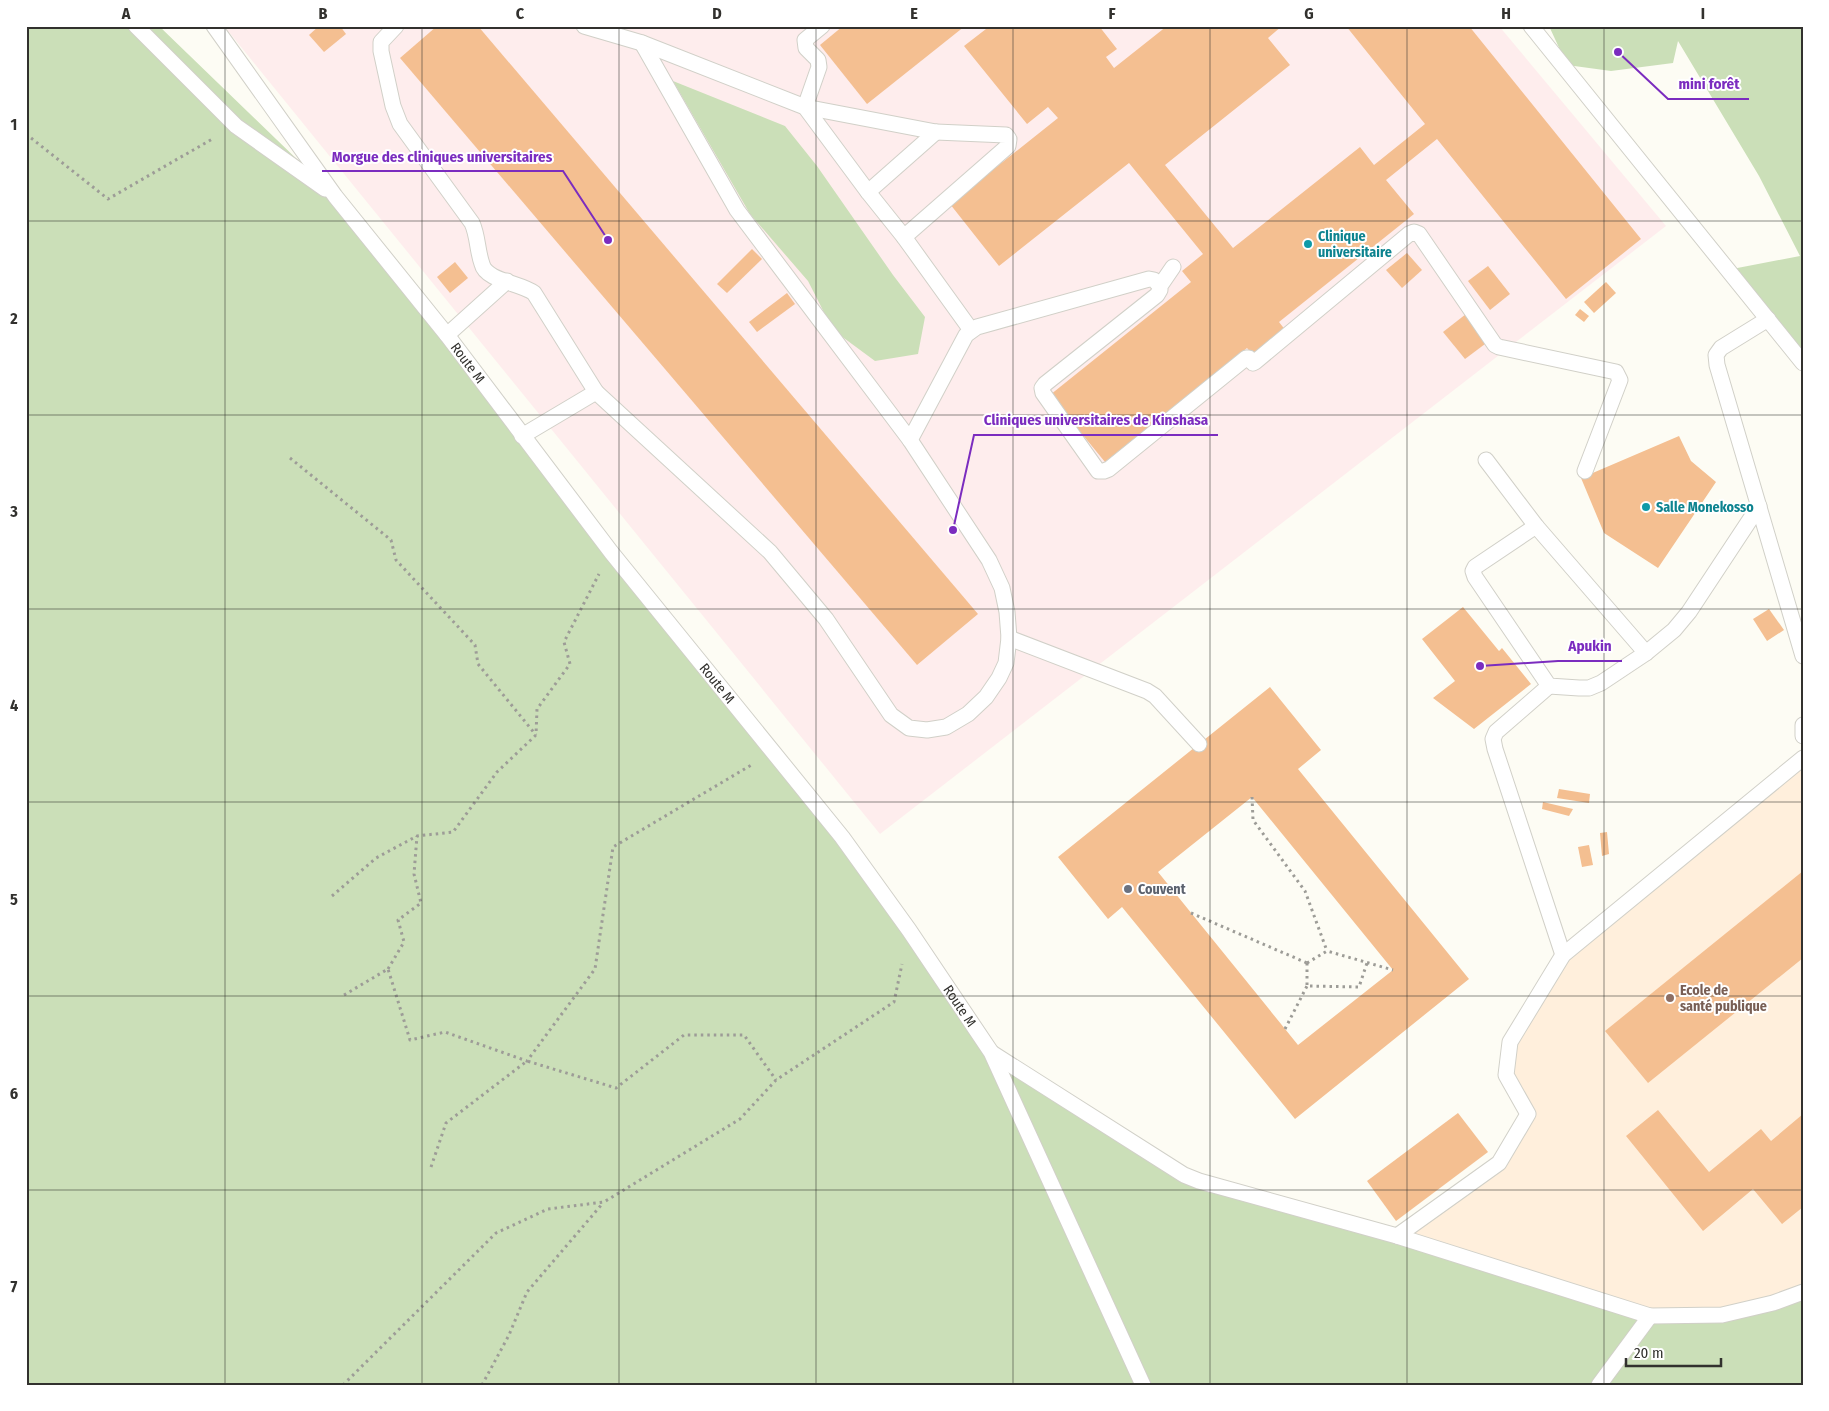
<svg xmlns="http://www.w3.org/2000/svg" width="1829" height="1411" viewBox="0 0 1829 1411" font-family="'Fira Sans Condensed',sans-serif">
  <rect width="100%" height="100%" fill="#fdfcf4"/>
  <path fill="#ffefdc" d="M1803 758V1292L1773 1303 1650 1316 1397 1236 1499 1163 1528 1114 1506 1075 1510 1042 1563 955Z"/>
  <path fill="#feeded" d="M224 26H1499L1666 226 880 834Z"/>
  <g fill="#cbdfb8">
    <path d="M26 26H159L335 196 773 752 991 1052 1199 1181 1650 1316 1722 1315 1803 1292V1385H26Z"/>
    <path d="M1549 26H1803V364L1727 270 1800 256 1759 176 1678 41 1673 63 1611 71 1567 65Z"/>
    <path d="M673 81 785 126 817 166 893 275 925 317 918 354 875 361 833 330 808 281 750 214Z"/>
  </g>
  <g fill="#f4bf91" fill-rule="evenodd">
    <path d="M319 26H340L346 34 324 52 309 35Z"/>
    <path d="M437 26H478L978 614 917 665 400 58Z"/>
    <path d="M843 26H965L867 104 820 45Z"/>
    <path d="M983 26H1099L1117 49 1106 57 1114 68 1167 26H1282L1268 38 1290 65 1165 165 1233 248 1360 147 1374 165 1425 124 1346 26H1469L1641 239 1566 299 1437 139 1386 180 1414 214 1279 322 1286 331 1254 356 1247 348 1105 462 1050 395 1191 282 1182 271 1203 254 1129 163 999 266 950 204 1058 118 1048 107 1027 124 964 46 986 29Z"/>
    <path d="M752 249 762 259 727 293 717 284Z"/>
    <path d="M1407 253 1422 270 1402 288 1386 270Z"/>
    <path d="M455 262 468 278 450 293 437 277Z"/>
    <path d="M1488 266 1510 294 1490 310 1468 281Z"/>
    <path d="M1606 282 1616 293 1594 313 1584 302Z"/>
    <path d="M787 293 795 304 757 332 749 322Z"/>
    <path d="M1475 307 1497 335 1465 359 1443 332Z"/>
    <path d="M1580 309 1589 316 1584 322 1575 315Z"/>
    <path d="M1679 436 1691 461 1716 482 1658 568 1604 533 1581 478Z"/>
    <path d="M1463 607 1499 651 1502 648 1531 684 1474 729 1433 698 1455 681 1422 639Z"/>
    <path d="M1769 609 1784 630 1767 641 1753 619Z"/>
    <path d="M1270 687 1321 750 1298 769 1469 979 1295 1119 1122 907 1108 919 1058 857ZM1252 797 1393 970 1298 1045 1158 872Z"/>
    <path d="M1559 789 1590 794 1589 803 1557 798Z"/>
    <path d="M1543 802 1573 809 1569 816 1542 809Z"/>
    <path d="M1607 832 1609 854 1602 856 1600 833Z"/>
    <path d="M1589 845 1593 865 1582 867 1578 847Z"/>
    <path d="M1803 871V958L1648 1083 1605 1031Z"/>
    <path d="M1658 1110 1709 1172 1761 1129 1771 1141 1803 1114V1207L1782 1224 1753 1189 1703 1231 1626 1136Z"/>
    <path d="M1458 1113 1488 1152 1396 1221 1367 1181Z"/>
  </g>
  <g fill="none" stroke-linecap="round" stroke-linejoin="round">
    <g stroke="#d1d0c8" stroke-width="17">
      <g id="lane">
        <path d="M136 26 236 126 325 189"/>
        <path id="s1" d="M214 26 335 196 447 335 611 552 842 837 909 930 991 1052 1143 1385"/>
        <path d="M396 26 381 42V51L393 106 400 124 472 223C478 236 477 250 482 264 486 281 521 283 534 293L596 392"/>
        <path d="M584 26 642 43 805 107 868 192 904 237 971 330"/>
        <path d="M822 26 805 40 806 48 818 60 819 67 805 107 936 132 1006 135 1009 139 1008 146 904 237"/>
        <path d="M1531 26 1803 363"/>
        <path d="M868 192 936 132"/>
        <path d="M1173 267 1160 286V290L1157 295 1045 384 1042 388 1043 393 1098 471H1104L1109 469 1246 358H1249L1253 363 1255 362 1409 234 1414 232 1419 234 1495 345 1499 347 1616 372 1620 380 1585 471"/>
        <path d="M1768 319 1721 348 1716 355 1717 365 1803 656"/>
        <path d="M447 335 507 281"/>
        <path d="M522 436 596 392 770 552 826 619 891 715 909 728 927 730 946 727 968 714 986 697 999 678 1006 663 1009 638 1007 612 1002 588 989 560 910 440 737 210 642 43"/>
        <path d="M910 440 966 335 977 327 1149 279 1154 280 1160 286"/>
        <path d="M1486 460 1536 526 1646 653"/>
        <path d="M1536 526 1475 567 1473 571 1475 577 1549 686 1579 688H1589L1601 683 1646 653 1674 630 1689 612 1759 506"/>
        <path d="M1009 638 1147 691 1155 696 1199 744"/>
        <path d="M1549 686 1496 732 1493 739 1495 749 1563 955"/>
        <path d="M1803 725V736"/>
        <path d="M992 1053 1184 1175 1199 1181 1397 1236 1650 1316 1722 1315 1773 1303 1803 1292"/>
        <path d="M1397 1236 1499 1163 1528 1114 1506 1075 1510 1042 1563 955 1803 758"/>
        <path d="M1599 1385 1650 1316"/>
      </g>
    </g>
    <g stroke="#9d9c97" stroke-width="3" stroke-dasharray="2.5 4" stroke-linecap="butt">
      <path d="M26 134 108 199 214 138"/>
      <path d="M290 458 391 540 396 560 475 645 478 664 536 735"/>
      <path d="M1252 797 1253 820 1305 891 1327 951"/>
      <path d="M332 896 376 858 417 836 453 832 497 772 536 735 537 709 570 664 564 642 599 574"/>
      <path d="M1191 913 1307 963"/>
      <path d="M1307 963V986L1359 987 1367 963"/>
      <path d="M1307 963 1327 951 1393 970"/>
      <path d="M388 969 404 942 398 920 421 903 414 874 417 836"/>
      <path d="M344 995 388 969 410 1040 445 1032 527 1061 595 969 613 847 753 764"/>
      <path d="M1285 1029 1307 986"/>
      <path d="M431 1167 446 1123 527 1061 616 1088 684 1035H744L776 1080"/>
      <path d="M343 1385 496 1233 548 1209 604 1202 740 1119 776 1080 894 1002 902 964"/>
      <path d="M482 1385 509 1335 527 1292 603 1203"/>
    </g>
    <use href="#lane" stroke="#fff" stroke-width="15"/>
  </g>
  <path fill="none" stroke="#32312e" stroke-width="1" stroke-opacity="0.55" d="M225 26V1385M422 26V1385M619 26V1385M816 26V1385M1013 26V1385M1210 26V1385M1407 26V1385M1604 26V1385M26 221H1803M26 415H1803M26 609H1803M26 802H1803M26 996H1803M26 1190H1803"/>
  <g fill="#0f9aa8" stroke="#fff" stroke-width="2">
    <circle cx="1308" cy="244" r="5"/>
    <circle cx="1646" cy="507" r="5"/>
  </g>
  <circle fill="#6b7280" stroke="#fff" stroke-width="2" cx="1128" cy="889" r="5"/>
  <circle fill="#8d6e63" stroke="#fff" stroke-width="2" cx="1670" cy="998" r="5"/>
  <g text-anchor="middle" stroke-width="4" stroke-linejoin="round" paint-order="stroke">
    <g font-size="14" font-weight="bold" fill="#0d838f" stroke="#fff" text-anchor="start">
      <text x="1318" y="241">Clinique<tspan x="1318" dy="16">universitaire</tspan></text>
      <text x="1656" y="512">Salle Monekosso</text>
    </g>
    <g font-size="14" fill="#32312e" stroke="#fff">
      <text dy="5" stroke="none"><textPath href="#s1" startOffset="422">Route M</textPath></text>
      <text dy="5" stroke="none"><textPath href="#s1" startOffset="828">Route M</textPath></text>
      <text dy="5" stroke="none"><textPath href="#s1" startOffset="1232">Route M</textPath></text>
    </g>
    <g font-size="14" font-weight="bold" fill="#5b616d" stroke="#fff" text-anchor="start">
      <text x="1138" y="894">Couvent</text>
    </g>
    <g font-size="14" font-weight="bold" fill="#785e54" stroke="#fff" text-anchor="start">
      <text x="1680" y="995">Ecole de<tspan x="1680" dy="16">santé publique</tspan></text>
    </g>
  </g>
  <path fill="none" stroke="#7b2cbf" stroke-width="2" d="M1618 52L1668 99H1749M608 240L563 171H322M953 530L974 435H1218M1480 666L1558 661H1622"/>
  <g fill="#7b2cbf" stroke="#fff" stroke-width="2">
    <circle cx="1618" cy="52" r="5"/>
    <circle cx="608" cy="240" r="5"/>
    <circle cx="953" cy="530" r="5"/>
    <circle cx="1480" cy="666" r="5"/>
  </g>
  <g font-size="15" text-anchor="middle" font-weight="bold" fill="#7b2cbf" stroke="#fff" stroke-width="4" stroke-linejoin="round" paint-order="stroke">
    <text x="1709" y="89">mini forêt</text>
    <text x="442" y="162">Morgue des cliniques universitaires</text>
    <text x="1096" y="425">Cliniques universitaires de Kinshasa</text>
    <text x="1590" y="651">Apukin</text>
  </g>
  <rect width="1829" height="1411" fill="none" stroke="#ffffff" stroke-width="55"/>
  <path d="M1626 1358v8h95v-8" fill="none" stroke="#32312e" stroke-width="2.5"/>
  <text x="1634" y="1358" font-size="15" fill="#32312e" stroke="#ffffff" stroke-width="4" paint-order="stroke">20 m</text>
  <rect x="28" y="28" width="1774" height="1356" fill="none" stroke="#32312e" stroke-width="2"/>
  <g font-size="16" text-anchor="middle" font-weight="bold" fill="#32312e">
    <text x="126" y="19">A</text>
    <text x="323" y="19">B</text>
    <text x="520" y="19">C</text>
    <text x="717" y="19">D</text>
    <text x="914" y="19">E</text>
    <text x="1112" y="19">F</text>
    <text x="1309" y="19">G</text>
    <text x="1506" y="19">H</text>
    <text x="1703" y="19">I</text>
    <text x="14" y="130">1</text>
    <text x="14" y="324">2</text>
    <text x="14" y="517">3</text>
    <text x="14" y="711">4</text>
    <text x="14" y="905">5</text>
    <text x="14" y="1099">6</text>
    <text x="14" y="1292">7</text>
  </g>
</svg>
